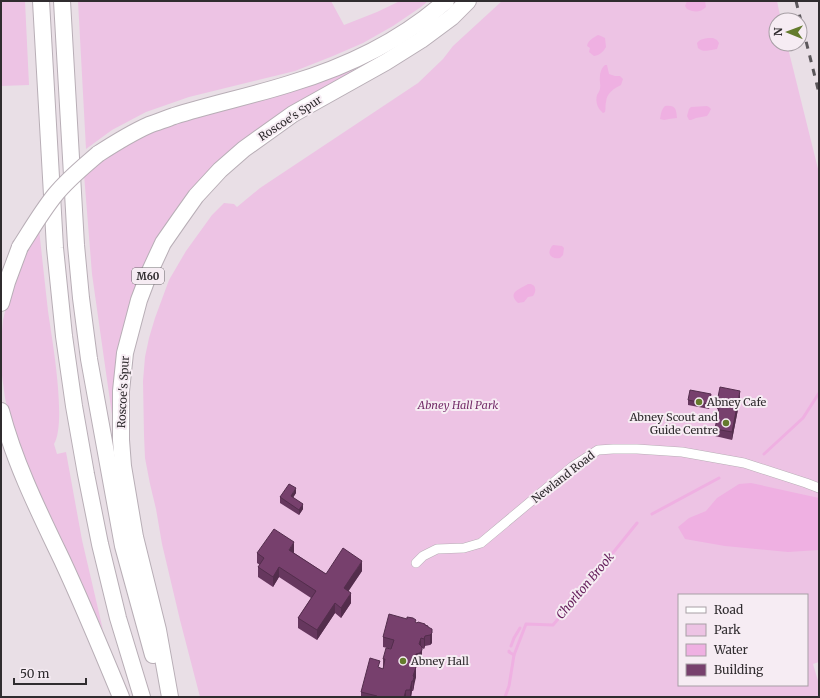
<svg xmlns="http://www.w3.org/2000/svg" width="820" height="698" viewBox="0 0 820 698" font-family="Merriweather,serif">
  <rect width="100%" height="100%" fill="#e9dfe6"/>
  <g fill="#edc3e4" fill-rule="evenodd">
    <path d="M1 1H25L29 85 1 86Z"/>
    <path d="M78 1H331L344 25 377 12 400 1H428L421 7 393 26 363 43 333 56 295 71 189 97 146 112 112 130 86 149Z"/>
    <path d="M502 1H777L781 20H776V44H787L819 173V662L813 664 819 684V697H200L180 620 162 544 156 509 150 484 145 458 144 435 143 381 145 357 149 338 155 318 169 280 186 251 212 215 224 203 234 204 237 207 260 188 418 83 443 59 453 46ZM679 595H807V685H679Z"/>
    <path d="M354 66 357 71 275 118 147 263 114 429 92 274 84 174 103 159 148 133 179 121Z"/>
    <path d="M39 229C42 257 45 284 48 311 52 339 67 422 54 444L57 454 66 452 82 540 103 630 39 496 11 422 5 398 1 368V343L3 320 9 295 16 273 25 257 31 243Z"/>
  </g>
  <g fill="#efb0e2">
    <path d="M687 1H705L706 7C700 13 693 12 687 9L685 6Z"/>
    <path d="M598 35 601 36 605 38 606 47C603 52 600 55 594 56L589 52 590 48 587 46C588 40 593 38 598 35Z"/>
    <path d="M713 38 717 40 719 43 717 49C711 50 703 53 698 48L697 43C701 38 707 38 713 38Z"/>
    <path d="M605 65H607L609 74 615 76H620L623 79 621 85C613 89 607 93 606 102 605 106 606 109 605 112L603 113C598 109 595 102 597 95 598 93 599 92 600 89 601 85 599 80 600 76 600 73 601 70 603 67Z"/>
    <path d="M665 106C676 105 676 109 677 118L669 119 664 120 660 119C661 114 661 110 665 106Z"/>
    <path d="M707 106 709 107 711 109 709 113 707 116 696 118 691 120H689L687 116 689 109 691 107Z"/>
    <path d="M553 245 562 246 564 248 563 255 560 258C550 260 546 252 553 245Z"/>
    <path d="M528 284C536 283 537 291 533 296L528 297 524 302 518 303C506 292 521 289 528 284Z"/>
    <path d="M751 483 819 498V550L788 552 725 546 685 539 678 527 689 518 706 511 717 498 739 484Z"/>
  </g>
  <g fill="none" stroke-linecap="round" stroke-linejoin="round">
    <g stroke="#efb0e2" stroke-width="3">
      <path d="M764 454 803 418 819 393"/>
      <path d="M652 514 719 478"/>
      <path d="M511 646 514 638 520 628"/>
      <path d="M509 651V652L514 655"/>
      <path d="M505 697 509 686 514 655 526 624 553 625 591 580 637 523"/>
    </g>
    <g stroke="#b8aeb6" stroke-width="10">
      <path id="street" d="M416 563 423 556 437 549 464 548 481 543 572 467 598 450 613 449H637L682 452 744 463 806 483 819 488"/>
    </g>
    <g stroke="#b8aeb6" stroke-width="18">
      <g id="highway">
        <path d="M41 1 55 248 64 336 74 406 86 474 100 544 118 618 142 697"/>
        <path d="M62 1 76 245 81 298 89 359 123 546 153 655"/>
        <path d="M98 154C115 143 131 133 149 125 157 122 166 119 174 116 212 104 251 96 289 84 346 67 401 41 446 1"/>
        <path d="M1 303 7 282 20 247"/>
        <path d="M1 411C15 464 39 512 62 560 83 605 102 651 121 697"/>
        <path d="M170 697 158 630 135 537 123 466 121 440V391L125 353 139 300 150 271 163 243 179 220 196 196 220 170 244 149 293 114 386 62 421 40 452 17 468 1"/>
      </g>
    </g>
    <use href="#street" stroke="#fff" stroke-width="9"/>
    <use href="#highway" stroke="#fff" stroke-width="16"/>
    <path stroke="#5c575b" stroke-width="3" stroke-dasharray="7 7" stroke-linecap="butt" d="M796 1 819 93"/>
    <g stroke="#b8aeb6" stroke-width="18" stroke-linecap="butt">
      <path id="highway-bridge" d="M20 247C31 230 42 211 55 195 68 179 83 167 98 154"/>
    </g>
    <use href="#highway-bridge" stroke="#fff" stroke-width="16"/>
  </g>
  <g fill="#66375e">
    <path d="M711 399 709 409 688 405V400Z"/>
    <path d="M740 399 732 440 715 436V429L719 410 717 409V402Z"/>
    <path d="M296 493 293 497 303 509 299 515 280 503V497Z"/>
    <path d="M294 552V553L326 574 362 571 348 591 351 603 341 618 335 613 317 640 298 628V618L311 598 279 577 273 587 258 577V567L260 565 257 563V553Z"/>
    <path d="M416 623 425 625 428 627 432 643 430 645 425 646 424 649 422 648V660L420 663 416 664V677L414 682V687L413 691H412L411 697H361V692L380 668 383 669V659L391 649 383 647V637Z"/>
  </g>
  <g fill="#532d4c">
    <path d="M740 391V399L732 440V432Z"/>
    <path d="M711 394V399L709 409V404Z"/>
    <path d="M296 488V493L291 501V496Z"/>
    <path d="M303 504V509L299 515V510Z"/>
    <path d="M294 542V552L289 560V550Z"/>
    <path d="M362 561V571L344 598V588Z"/>
    <path d="M279 567V577L273 587V577Z"/>
    <path d="M351 593V603L341 618V608Z"/>
    <path d="M335 603V613L317 640V630Z"/>
    <path d="M432 633V643L430 645V635Z"/>
    <path d="M425 636V646L424 649V639Z"/>
    <path d="M421 638V648L422 650V660L420 663 416 664 413 676V666Z"/>
    <path d="M416 667V677L413 691V676Z"/>
    <path d="M412 681V691L411 697H410V690Z"/>
    <path d="M406 690V697H404Z"/>
  </g>
  <g fill="#77406d" stroke="#532d4c">
    <path d="M720 387 740 391 732 432 715 429 720 402H717Z"/>
    <path d="M690 390 711 394 709 404 688 400Z"/>
    <path d="M289 484 296 488 291 496 303 504 299 510 280 497Z"/>
    <path d="M274 529 294 542 289 550 326 574 343 548 362 561 344 588 351 593 341 608 335 603 317 630 298 618 316 591 279 567 273 577 258 567 264 558 257 553Z"/>
    <path d="M389 614 407 619V617L413 618 416 620 415 622 417 623 418 622 425 624V625L428 626V627L432 629V633L430 635 425 636 424 639 421 638 419 644 422 647V650L420 653 416 654 413 666 416 667 413 676 414 677 413 681H412L410 690H406L404 697H377V696L361 692 370 658 380 661 378 667 383 669 385 659H383L386 648 391 649 394 640 383 637Z"/>
  </g>
  <g fill="#647b2d" stroke="#f6ecf3" stroke-width="1.5">
    <circle cx="699" cy="402" r="4"/>
    <circle cx="726" cy="423" r="4"/>
    <circle cx="403" cy="661" r="4"/>
  </g>
  <g text-anchor="middle" stroke-width="4" stroke-linejoin="round" paint-order="stroke">
    <rect fill="#f6ecf3" stroke="#6b666a" stroke-width="1" x="132" y="268" width="32" height="16" rx="3"/>
    <g font-size="10" font-weight="bold" fill="#302c2f">
      <text x="148" y="280">M60</text>
    </g>
    <g font-size="11" fill="#302c2f" stroke="#f6ecf3">
      <text transform="translate(290 118) rotate(-33)" y="4">Roscoe's Spur</text>
      <text transform="translate(123 392) rotate(-87)" y="4">Roscoe's Spur</text>
      <text transform="translate(563 477) rotate(-38)" y="4">Newland Road</text>
    </g>
    <g font-size="11" fill="#302c2f" stroke="#f6ecf3" text-anchor="start">
      <text x="707" y="406">Abney Cafe</text>
      <text x="718" y="421" text-anchor="end">Abney Scout and<tspan x="718" dy="13">Guide Centre</tspan></text>
      <text x="411" y="665">Abney Hall</text>
    </g>
    <g font-size="11" font-style="italic" fill="#752e6a" stroke="#f6ecf3">
      <text x="458" y="409">Abney Hall Park</text>
    </g>
    <g font-size="12" font-style="italic" fill="#651e5b" stroke="#f6ecf3">
      <text transform="translate(585 586) rotate(-50)" y="4">Chorlton Brook</text>
    </g>
  </g>
  <rect width="820" height="698" fill="none" stroke="#302c2f" stroke-width="4"/>
  <rect x="678" y="594" width="130" height="92" fill="#f6ecf3" stroke="#a79fa5"/>
  <rect x="686" y="607" width="20" height="6" fill="#ffffff" stroke="#a79fa5"/>
  <text x="714" y="614" font-size="12" fill="#302c2f">Road</text>
  <rect x="686" y="624" width="20" height="12" fill="#edc3e4" stroke="#a79fa5"/>
  <text x="714" y="634" font-size="12" fill="#302c2f">Park</text>
  <rect x="686" y="644" width="20" height="12" fill="#efb0e2" stroke="#a79fa5"/>
  <text x="714" y="654" font-size="12" fill="#302c2f">Water</text>
  <rect x="686" y="664" width="20" height="12" fill="#77406d" stroke="#a79fa5"/>
  <text x="714" y="674" font-size="12" fill="#302c2f">Building</text>
  <g transform="translate(788 32) rotate(271)"><circle r="19" fill="#f6ecf3" stroke="#a79fa5"/>
  <path d="M0-3L7 15L0 10L-7 15Z" fill="#647b2d"/>
  <text y="-6" font-size="11" font-weight="bold" text-anchor="middle" fill="#302c2f">N</text>
  </g>
  <path d="M14 678v6h72v-6" fill="none" stroke="#302c2f" stroke-width="2"/>
  <text x="20" y="678" font-size="12" fill="#302c2f" stroke="#f6ecf3" stroke-width="3" paint-order="stroke">50 m</text>
</svg>
